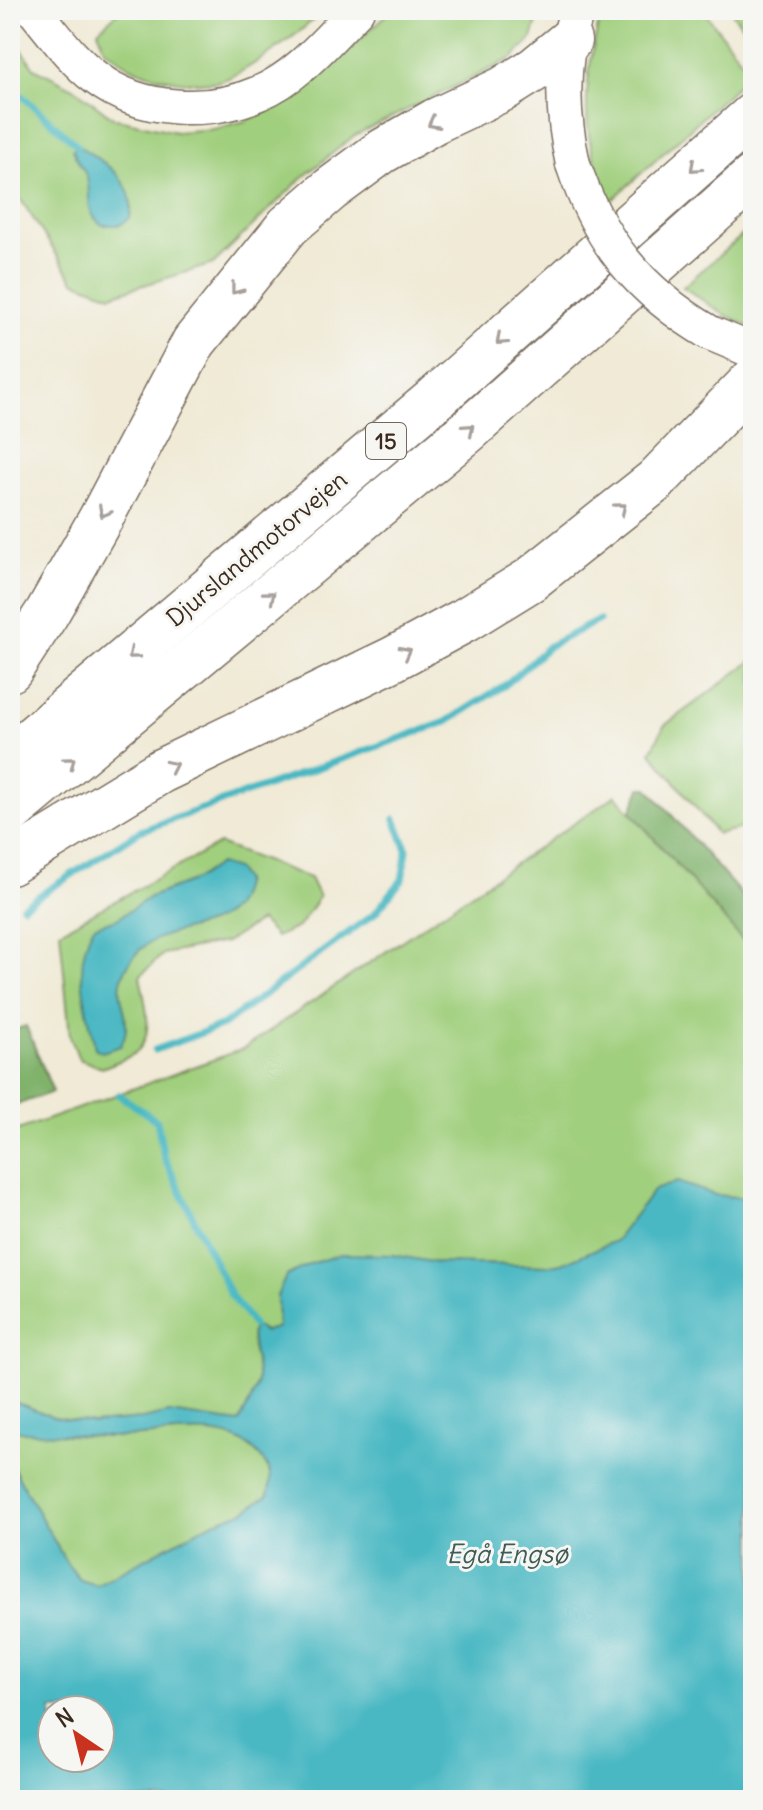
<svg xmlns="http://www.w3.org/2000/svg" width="763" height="1810" viewBox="0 0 763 1810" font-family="Delius,sans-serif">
  <rect width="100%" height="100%" fill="#f6f6f2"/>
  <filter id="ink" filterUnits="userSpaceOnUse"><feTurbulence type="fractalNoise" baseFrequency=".0125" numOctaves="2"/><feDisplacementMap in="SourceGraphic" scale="16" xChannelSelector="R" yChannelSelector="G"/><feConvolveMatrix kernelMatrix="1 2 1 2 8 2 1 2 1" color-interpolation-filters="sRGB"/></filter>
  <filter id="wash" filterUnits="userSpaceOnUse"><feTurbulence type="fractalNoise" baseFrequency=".006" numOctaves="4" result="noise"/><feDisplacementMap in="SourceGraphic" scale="32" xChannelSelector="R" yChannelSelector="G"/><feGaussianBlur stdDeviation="1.8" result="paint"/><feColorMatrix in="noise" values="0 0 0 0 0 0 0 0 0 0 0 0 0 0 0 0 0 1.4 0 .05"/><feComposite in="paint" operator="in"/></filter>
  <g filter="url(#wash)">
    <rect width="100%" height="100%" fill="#f0ead6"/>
    <g fill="#a0cf7d" stroke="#6e7c4e" stroke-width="2">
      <path d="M121 10H323C307 28 238 80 215 82 191 85 158 79 135 69 124 64 114 55 104 49L98 30Z"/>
      <path d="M392 10H536L537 22 532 38 513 58 355 135 302 178 213 264 111 295 74 281 10 183V31L34 68 74 88 113 118 176 132 214 129 245 121 296 97Z"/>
      <path d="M602 10H703L751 73 611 201C605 185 597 170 593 154 580 107 590 55 602 10Z"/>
      <path d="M730 10H753V40Z"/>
      <path d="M753 226V328L723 314 683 287Z"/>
      <path d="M753 660V820L746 827 717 834 651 752 664 726Z"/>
      <path d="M616 795 753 952V1199L715 1195 677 1182 654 1190 615 1241 567 1262 546 1266 437 1263 392 1255 277 1318 278 1327 264 1332 253 1326C247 1346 259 1361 257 1382 255 1395 245 1411 239 1423L169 1413 143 1419 93 1423 54 1417 10 1400V1133L243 1049Z"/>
      <path d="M219 844 310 878 319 897 298 927 276 937 260 921 226 942 163 954 140 976C144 1000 158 1039 132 1055 122 1060 112 1064 102 1068L79 1059 70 1036 60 931Z"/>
      <path d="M10 1428 25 1432C56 1434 87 1437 118 1437 160 1438 228 1417 260 1456 271 1470 273 1478 268 1495L245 1511 212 1523 96 1585 80 1580 67 1564 10 1462Z"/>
    </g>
    <g fill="#80b26c" stroke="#5e6e45" stroke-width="2">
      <path d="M641 788H648L753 908V952L631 812Z"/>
      <path d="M26 1026 53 1092 10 1107V1031Z"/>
    </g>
    <g fill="#49b8c3" stroke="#427170" stroke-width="2" fill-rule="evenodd">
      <path d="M77 145C103 161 138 181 130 218L120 225H102C83 210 92 197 87 178 84 167 75 161 73 149Z"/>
      <path d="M219 864 236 869 244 881C241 890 239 903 232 909 206 936 154 923 130 962 110 993 127 1000 126 1028 126 1033 123 1041 121 1046L102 1052 95 1048C87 1006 71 965 94 926L117 919 150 897 195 880Z"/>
      <path d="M677 1182 715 1195 753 1199V1800H10V1462L67 1564 80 1580 96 1585 212 1523 245 1511 268 1495C273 1478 271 1470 260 1456 228 1417 160 1438 118 1437 87 1436 56 1434 25 1432L10 1428V1400L54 1417 93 1423 143 1419 169 1413 239 1423C245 1411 255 1395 257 1382 259 1362 248 1345 253 1325L264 1332 278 1327 277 1296 286 1276 310 1264 341 1254 392 1255 437 1263 546 1266 566 1262 615 1241 654 1190ZM52 1710H100V1758H52Z"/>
    </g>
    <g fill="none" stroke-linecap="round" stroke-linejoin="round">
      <g stroke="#49b8c3" stroke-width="7">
        <path d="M10 85 77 145"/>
        <path d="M23 906 140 831 446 722 505 685 549 646 599 620"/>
        <path d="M155 1050 223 1025 375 913 402 880 407 850 395 819"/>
        <path d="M119 1095 157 1121 164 1157 230 1294 253 1325"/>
      </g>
    </g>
  </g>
  <g filter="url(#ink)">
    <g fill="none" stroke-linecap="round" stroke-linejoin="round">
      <g stroke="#7a6d5e" stroke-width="37">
        <g id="secondary">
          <path d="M34 10C53 33 72 60 96 78 140 112 209 115 259 93 298 77 328 39 357 10"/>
          <path d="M573 164C561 112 560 62 577 10"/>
          <path d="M710 333 753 351"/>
        </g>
      </g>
      <g stroke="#7a6d5e" stroke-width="47">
        <g id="highway">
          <path d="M10 670 47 613 101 518 194 342 288 226 331 189 381 152 435 121 503 89 535 69 569 41"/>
          <path d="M10 757 437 397 753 115"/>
          <path d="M10 812 468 431 753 177"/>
          <path d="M10 863 161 771 393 659 465 620 530 580 655 481 753 380"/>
        </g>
      </g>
      <use href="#secondary" stroke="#fff" stroke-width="34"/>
      <use href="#highway" stroke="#fff" stroke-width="44"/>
      <g stroke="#7a6d5e" stroke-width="37" stroke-linecap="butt">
        <path id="secondary-bridge" d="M573 164C599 242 639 291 710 333"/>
      </g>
      <use href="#secondary-bridge" stroke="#fff" stroke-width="34"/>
    </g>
    <defs><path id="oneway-chevron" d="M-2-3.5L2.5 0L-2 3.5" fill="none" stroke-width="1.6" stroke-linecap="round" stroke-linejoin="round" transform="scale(2)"/></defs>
    <g stroke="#a79f9a">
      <use href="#oneway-chevron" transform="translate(433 123) rotate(152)"/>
      <use href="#oneway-chevron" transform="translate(695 167) rotate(138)"/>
      <use href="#oneway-chevron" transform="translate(236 289) rotate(128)"/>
      <use href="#oneway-chevron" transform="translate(501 340) rotate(138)"/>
      <use href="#oneway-chevron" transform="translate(469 429) rotate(-41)"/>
      <use href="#oneway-chevron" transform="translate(621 508) rotate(-39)"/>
      <use href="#oneway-chevron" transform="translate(104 512) rotate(118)"/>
      <use href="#oneway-chevron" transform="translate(270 596) rotate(-40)"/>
      <use href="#oneway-chevron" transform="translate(406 652) rotate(-28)"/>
      <use href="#oneway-chevron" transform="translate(133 654) rotate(140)"/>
      <use href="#oneway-chevron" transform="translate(70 762) rotate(-39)"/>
      <use href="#oneway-chevron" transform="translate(172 766) rotate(-26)"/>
    </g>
  </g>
  <g text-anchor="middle" stroke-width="6" stroke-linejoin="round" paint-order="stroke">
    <rect fill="#f6f6f2" stroke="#73675e" stroke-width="2" x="366" y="423" width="40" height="36" rx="6"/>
    <g font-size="22" font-weight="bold" fill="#3b2a1e">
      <text x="386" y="449">15</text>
    </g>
    <g font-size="24" fill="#3b2a1e" stroke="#f6f6f2">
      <text transform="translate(257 549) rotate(-40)" y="8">Djurslandmotorvejen</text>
    </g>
    <g font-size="26" font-style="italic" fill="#405c58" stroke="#f6f6f2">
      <text x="507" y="1563">Egå Engsø</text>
    </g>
  </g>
  <rect width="763" height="1810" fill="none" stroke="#f6f6f2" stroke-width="40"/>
  <g transform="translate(76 1734) rotate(325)"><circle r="38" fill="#f6f6f2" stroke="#aba49d" stroke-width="2"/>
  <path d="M0-6L14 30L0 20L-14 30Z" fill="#c8321e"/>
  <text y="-12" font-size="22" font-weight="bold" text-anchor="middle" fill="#3b2a1e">N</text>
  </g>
</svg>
